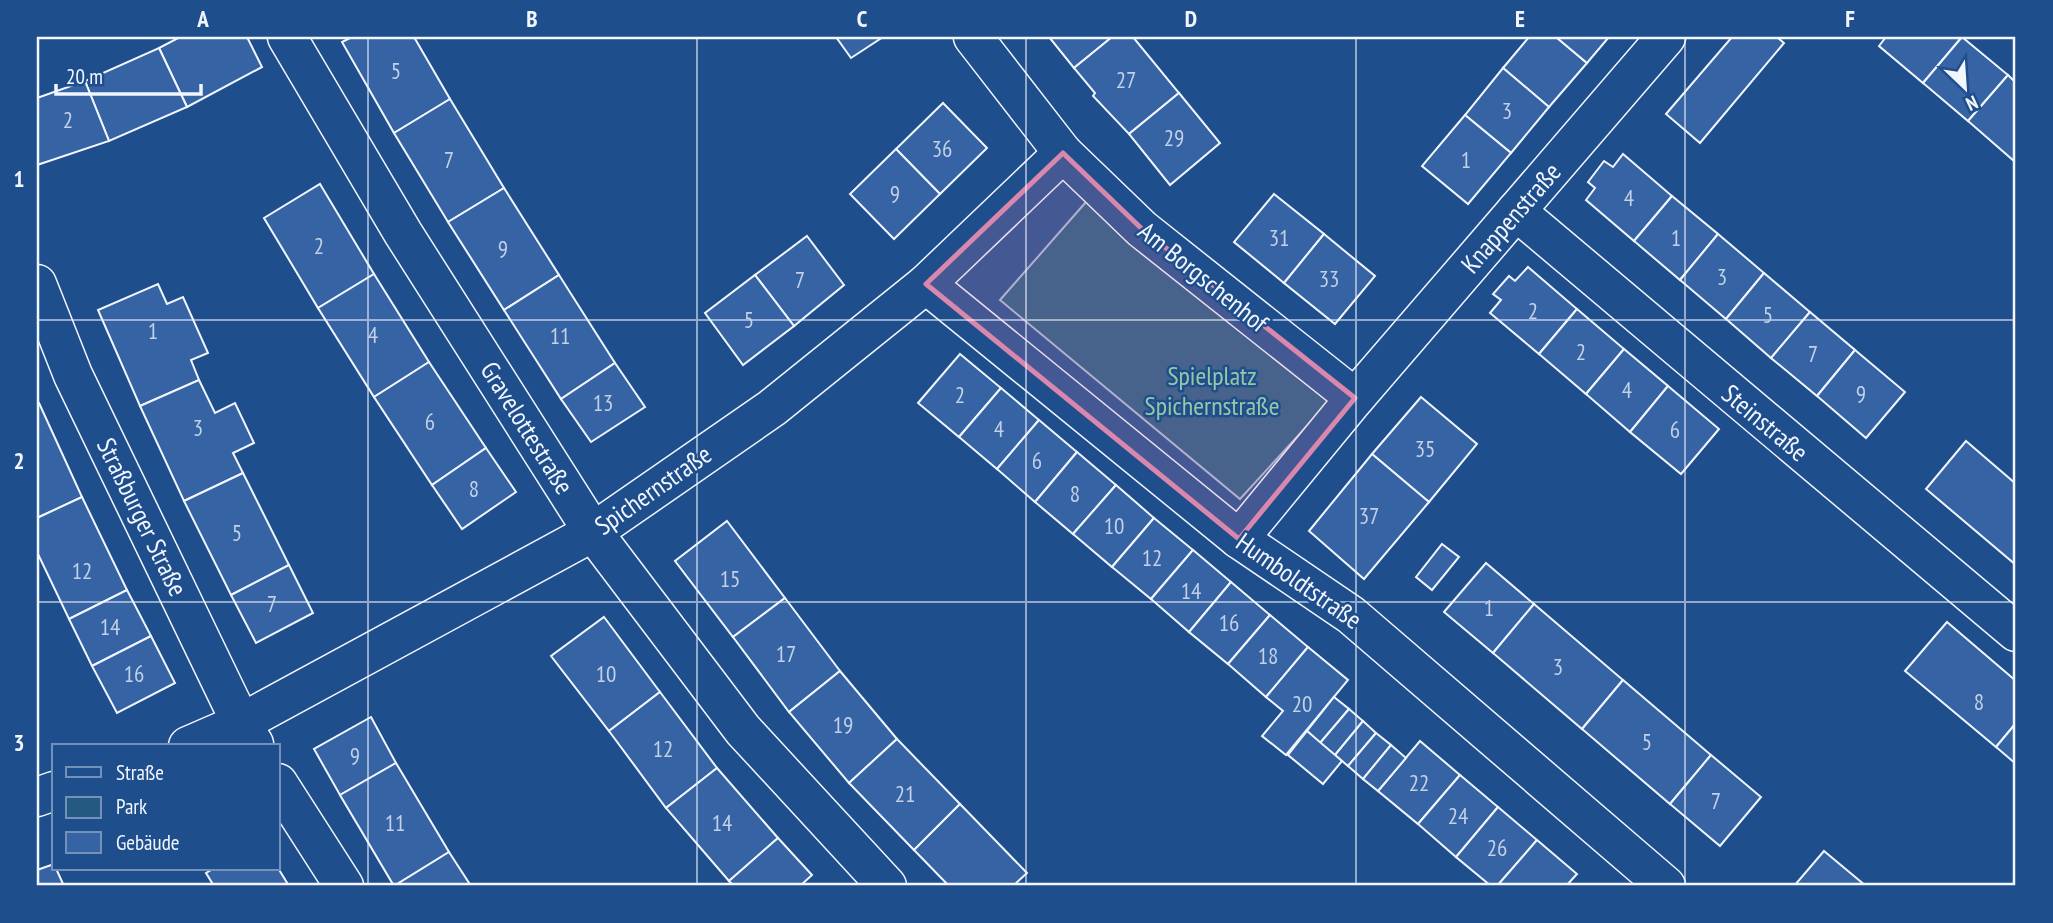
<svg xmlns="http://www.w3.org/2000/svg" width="2053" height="923" viewBox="0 0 2053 923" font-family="'PT Sans Narrow',sans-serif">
  <rect width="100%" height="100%" fill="#1f4e8c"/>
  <path fill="#245a82" stroke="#a8bbd7" stroke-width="2" d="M1086 202 1329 402 1240 499 1000 300Z"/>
  <g fill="#3563a3" stroke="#f2f6ff" stroke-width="2">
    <path d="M180 37H247L262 67 187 107 159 48Z"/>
    <path d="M352 37H414L450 99 394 133 342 42Z"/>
    <path d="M836 37H883L851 58Z"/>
    <path d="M1049 37H1112L1074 68Z"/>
    <path d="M1112 37H1133L1179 93 1129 134 1093 96 1095 93 1074 68Z"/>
    <path d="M1529 37H1556L1587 63 1549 107 1503 68Z"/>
    <path d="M1556 37H1609L1587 63Z"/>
    <path d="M1732 37H1777L1784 43 1700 143 1666 114Z"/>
    <path d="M1886 37H1962L1923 83 1879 46Z"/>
    <path d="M1962 37 2008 75 1968 121 1923 83Z"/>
    <path d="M159 48 187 107 109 141 85 81Z"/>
    <path d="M1503 68 1549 107 1511 153 1465 115Z"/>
    <path d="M2008 75 2016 83 2014 161 1968 121Z"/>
    <path d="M85 81 109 141 37 165V98Z"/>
    <path d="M1179 93 1220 143 1170 185 1129 134Z"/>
    <path d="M450 99 504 188 448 222 394 133Z"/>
    <path d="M943 103 987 148 940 194 896 149Z"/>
    <path d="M1465 115 1511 153 1468 204 1422 166Z"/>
    <path d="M896 149 940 194 894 239 850 194Z"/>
    <path d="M1623 154 1672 196 1634 241 1586 200 1595 188 1588 182 1604 161 1613 167Z"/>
    <path d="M320 184 374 274 318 308 264 218Z"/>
    <path d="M504 188 559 275 504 310 448 222Z"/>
    <path d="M1274 194 1324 234 1284 283 1234 242Z"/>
    <path d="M1672 196 1718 234 1680 280 1634 241Z"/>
    <path d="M1324 234 1375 276 1335 324 1284 283Z"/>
    <path d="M1718 234 1764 273 1726 319 1680 280Z"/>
    <path d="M807 236 844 285 794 326 755 275Z"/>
    <path d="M1528 267 1577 309 1539 354 1490 313 1501 300 1493 294 1509 276 1515 281Z"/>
    <path d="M1764 273 1810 312 1771 358 1726 319Z"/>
    <path d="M374 274 429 362 374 397 318 308Z"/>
    <path d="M559 275 615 363 561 399 504 310Z"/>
    <path d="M755 275 794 326 743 365 705 313Z"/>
    <path d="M158 284 167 304 183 297 208 353 191 360 199 380 140 406 98 310Z"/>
    <path d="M1577 309 1624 349 1586 394 1539 354Z"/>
    <path d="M1810 312 1855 350 1817 396 1771 358Z"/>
    <path d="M1624 349 1668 386 1630 432 1586 394Z"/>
    <path d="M1855 350 1905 392 1866 438 1817 396Z"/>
    <path d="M960 354 1001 388 959 437 918 403Z"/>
    <path d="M429 362 486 448 432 485 374 397Z"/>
    <path d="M615 363 645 407 591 442 561 399Z"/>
    <path d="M199 380 215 413 235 403 254 443 233 453 243 473 184 501 140 406Z"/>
    <path d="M1668 386 1719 429 1681 474 1630 432Z"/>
    <path d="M1001 388 1039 420 997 469 959 437Z"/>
    <path d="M1421 397 1477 444 1429 502 1372 454Z"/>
    <path d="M39 403 82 497 37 518V404Z"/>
    <path d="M1039 420 1077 452 1035 502 997 469Z"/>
    <path d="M1966 441 2016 484V565L1926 489Z"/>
    <path d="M486 448 516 492 462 529 432 485Z"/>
    <path d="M1077 452 1116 485 1073 534 1035 502Z"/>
    <path d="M1372 454 1429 502 1364 579 1309 531Z"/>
    <path d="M243 473 289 565 231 595 184 501Z"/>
    <path d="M1116 485 1154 518 1112 567 1073 534Z"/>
    <path d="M82 497 127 590 69 619 37 552V518Z"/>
    <path d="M1154 518 1193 550 1151 599 1112 567Z"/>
    <path d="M727 521 785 598 733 637 675 561Z"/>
    <path d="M1442 544 1459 557 1432 590 1416 577Z"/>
    <path d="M1193 550 1231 582 1189 632 1151 599Z"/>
    <path d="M1486 563 1534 604 1493 653 1444 612Z"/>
    <path d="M289 565 313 613 256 643 231 595Z"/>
    <path d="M1231 582 1270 615 1228 664 1189 632Z"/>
    <path d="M127 590 151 636 92 666 69 619Z"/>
    <path d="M785 598 840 671 789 712 733 637Z"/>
    <path d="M1534 604 1623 680 1582 729 1493 653Z"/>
    <path d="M1270 615 1308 647 1266 697 1228 664Z"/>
    <path d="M604 617 660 692 609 731 551 656Z"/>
    <path d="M1947 622 2016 681V723L1996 747 1905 671Z"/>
    <path d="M151 636 175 683 117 713 92 666Z"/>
    <path d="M1308 647 1348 680 1286 755 1262 736 1283 711 1266 697Z"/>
    <path d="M840 671 897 739 849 783 789 712Z"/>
    <path d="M1623 680 1711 755 1670 804 1582 729Z"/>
    <path d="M660 692 717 768 666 808 609 731Z"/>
    <path d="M1334 697 1349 709 1320 743 1307 731Z"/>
    <path d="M1349 709 1363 721 1335 755 1320 743Z"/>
    <path d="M371 717 396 763 340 795 314 749Z"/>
    <path d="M1363 721 1376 733 1348 766 1335 755Z"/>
    <path d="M2016 723V764L1996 747Z"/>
    <path d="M1307 731 1342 761 1323 784 1288 755Z"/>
    <path d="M1376 733 1391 745 1363 779 1348 766Z"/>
    <path d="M897 739 960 804 914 850 849 783Z"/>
    <path d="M1420 741 1460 775 1418 824 1378 791Z"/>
    <path d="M1391 745 1406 758 1378 791 1363 779Z"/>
    <path d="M1711 755 1761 797 1720 846 1670 804Z"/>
    <path d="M396 763 449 852 394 886 340 795Z"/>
    <path d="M717 768 778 838 729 881 666 808Z"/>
    <path d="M1460 775 1498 807 1456 857 1418 824Z"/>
    <path d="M960 804 1027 873 1013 886H949L914 850Z"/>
    <path d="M1498 807 1537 840 1497 886H1491L1456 857Z"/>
    <path d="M778 838 812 875 800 886H734L729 881Z"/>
    <path d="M1537 840 1577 874 1566 886H1497Z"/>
    <path d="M1824 851 1866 886H1794Z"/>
    <path d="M449 852 471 886H394Z"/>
    <path d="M54 864 64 886H37V870Z"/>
    <path d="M278 868 289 886H214L206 873 213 869Z"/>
  </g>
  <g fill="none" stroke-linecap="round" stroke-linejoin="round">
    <g stroke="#f2f6ff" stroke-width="41">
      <g id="street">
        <path d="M287 37 403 233 593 532 743 730 887 886"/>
        <path d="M973 37 1063 153 1142 229 1355 398"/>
        <path d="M1516 211 2016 632"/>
        <path d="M37 284 73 375 241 723 254 744"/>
        <path d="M926 284 1239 539 1351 615 1666 886"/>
        <path d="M1239 539 1355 398 1666 37"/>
        <path d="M188 746 241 723 593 532 772 408 926 284 1063 153"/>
        <path d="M278 783 344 886"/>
        <path d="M37 797 54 791"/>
      </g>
    </g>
    <use href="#street" stroke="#1f4e8c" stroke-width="38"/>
  </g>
  <path fill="#da87ad" fill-opacity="0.2" stroke="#da87ad" stroke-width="5" stroke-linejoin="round" d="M1063 153 1142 229 1355 398 1239 539 926 284Z"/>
  <path fill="none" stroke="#f2f6ff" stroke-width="2" stroke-opacity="0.55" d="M368 37V886M697 37V886M1026 37V886M1356 37V886M1685 37V886M37 320H2016M37 602H2016"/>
  <g text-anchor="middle" stroke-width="5" stroke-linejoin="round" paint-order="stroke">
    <g font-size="23" fill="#c3d1e8">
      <text x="396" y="79">5</text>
      <text x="1126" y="88">27</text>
      <text x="1507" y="119">3</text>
      <text x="68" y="128">2</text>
      <text x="1174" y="146">29</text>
      <text x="942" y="157">36</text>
      <text x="449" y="168">7</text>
      <text x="1466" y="168">1</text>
      <text x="895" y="202">9</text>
      <text x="1629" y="206">4</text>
      <text x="1279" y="246">31</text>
      <text x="1676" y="246">1</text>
      <text x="319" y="254">2</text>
      <text x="503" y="257">9</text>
      <text x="1722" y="285">3</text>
      <text x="1329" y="287">33</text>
      <text x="800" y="288">7</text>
      <text x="1533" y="319">2</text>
      <text x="1768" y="323">5</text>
      <text x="749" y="328">5</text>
      <text x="153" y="339">1</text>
      <text x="373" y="343">4</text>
      <text x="560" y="344">11</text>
      <text x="1581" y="360">2</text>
      <text x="1813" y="362">7</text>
      <text x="1627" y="398">4</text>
      <text x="1861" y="402">9</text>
      <text x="960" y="403">2</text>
      <text x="603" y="411">13</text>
      <text x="430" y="430">6</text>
      <text x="198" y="436">3</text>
      <text x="999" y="437">4</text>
      <text x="1675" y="438">6</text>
      <text x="1425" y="457">35</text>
      <text x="1037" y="469">6</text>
      <text x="474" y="497">8</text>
      <text x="1075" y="502">8</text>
      <text x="1369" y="524">37</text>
      <text x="1114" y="534">10</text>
      <text x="237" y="541">5</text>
      <text x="1152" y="566">12</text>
      <text x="82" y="579">12</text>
      <text x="730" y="587">15</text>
      <text x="1191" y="599">14</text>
      <text x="272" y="612">7</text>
      <text x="1489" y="616">1</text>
      <text x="1229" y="631">16</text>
      <text x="110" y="635">14</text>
      <text x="786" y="662">17</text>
      <text x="1268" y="664">18</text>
      <text x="1558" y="675">3</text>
      <text x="134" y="682">16</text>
      <text x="606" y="682">10</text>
      <text x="1979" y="710">8</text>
      <text x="1302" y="712">20</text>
      <text x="843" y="733">19</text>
      <text x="1647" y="750">5</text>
      <text x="663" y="757">12</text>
      <text x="355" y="764">9</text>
      <text x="1419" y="791">22</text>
      <text x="905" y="802">21</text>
      <text x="1716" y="809">7</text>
      <text x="1458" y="824">24</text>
      <text x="395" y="831">11</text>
      <text x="722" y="831">14</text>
      <text x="1497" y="856">26</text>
    </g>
    <g font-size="26" fill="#f2f6ff" stroke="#1f4e8c">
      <text transform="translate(1511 218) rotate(-49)" y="9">Knappenstraße</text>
      <text transform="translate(1203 277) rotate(39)" y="9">Am Borgschenhof</text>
      <text transform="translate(1765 423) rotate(40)" y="9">Steinstraße</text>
      <text transform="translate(527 428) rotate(58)" y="9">Gravelottestraße</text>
      <text transform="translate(653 490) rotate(-35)" y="9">Spichernstraße</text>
      <text transform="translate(142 517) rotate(64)" y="9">Straßburger Straße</text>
      <text transform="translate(1299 581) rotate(35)" y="9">Humboldtstraße</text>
    </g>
    <g font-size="26" fill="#97c8a6" stroke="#1f4e8c">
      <text x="1212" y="385">Spielplatz<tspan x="1212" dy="30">Spichernstraße</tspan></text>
    </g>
  </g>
  <rect width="2053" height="923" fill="none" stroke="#1f4e8c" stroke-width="77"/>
  <rect x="52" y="744" width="228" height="126" fill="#1f4e8c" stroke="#7391ba" stroke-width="2"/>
  <rect x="66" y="767" width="35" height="10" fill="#1f4e8c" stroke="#7391ba" stroke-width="2"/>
  <text x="116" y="780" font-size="21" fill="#f2f6ff">Straße</text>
  <rect x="66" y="797" width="35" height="21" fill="#245a82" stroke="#7391ba" stroke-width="2"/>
  <text x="116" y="814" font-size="21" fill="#f2f6ff">Park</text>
  <rect x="66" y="832" width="35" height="21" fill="#3563a3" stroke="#7391ba" stroke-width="2"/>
  <text x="116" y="850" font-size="21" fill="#f2f6ff">Gebäude</text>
  <g transform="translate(1965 88) rotate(155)" stroke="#1f4e8c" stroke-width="5" paint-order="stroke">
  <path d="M0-5L12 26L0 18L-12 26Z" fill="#f2f6ff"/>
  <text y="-10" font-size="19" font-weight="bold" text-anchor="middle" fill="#f2f6ff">N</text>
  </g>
  <path d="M56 84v10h145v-10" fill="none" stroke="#f2f6ff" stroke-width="3.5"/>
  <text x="66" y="84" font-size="21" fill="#f2f6ff" stroke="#1f4e8c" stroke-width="5" paint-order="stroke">20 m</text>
  <rect x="38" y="38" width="1976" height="846" fill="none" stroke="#f2f6ff" stroke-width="2.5"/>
  <g font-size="23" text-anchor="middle" font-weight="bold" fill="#f2f6ff">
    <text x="203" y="27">A</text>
    <text x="532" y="27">B</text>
    <text x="862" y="27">C</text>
    <text x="1191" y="27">D</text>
    <text x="1520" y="27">E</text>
    <text x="1850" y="27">F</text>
    <text x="19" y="187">1</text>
    <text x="19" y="469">2</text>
    <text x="19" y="751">3</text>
  </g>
</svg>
